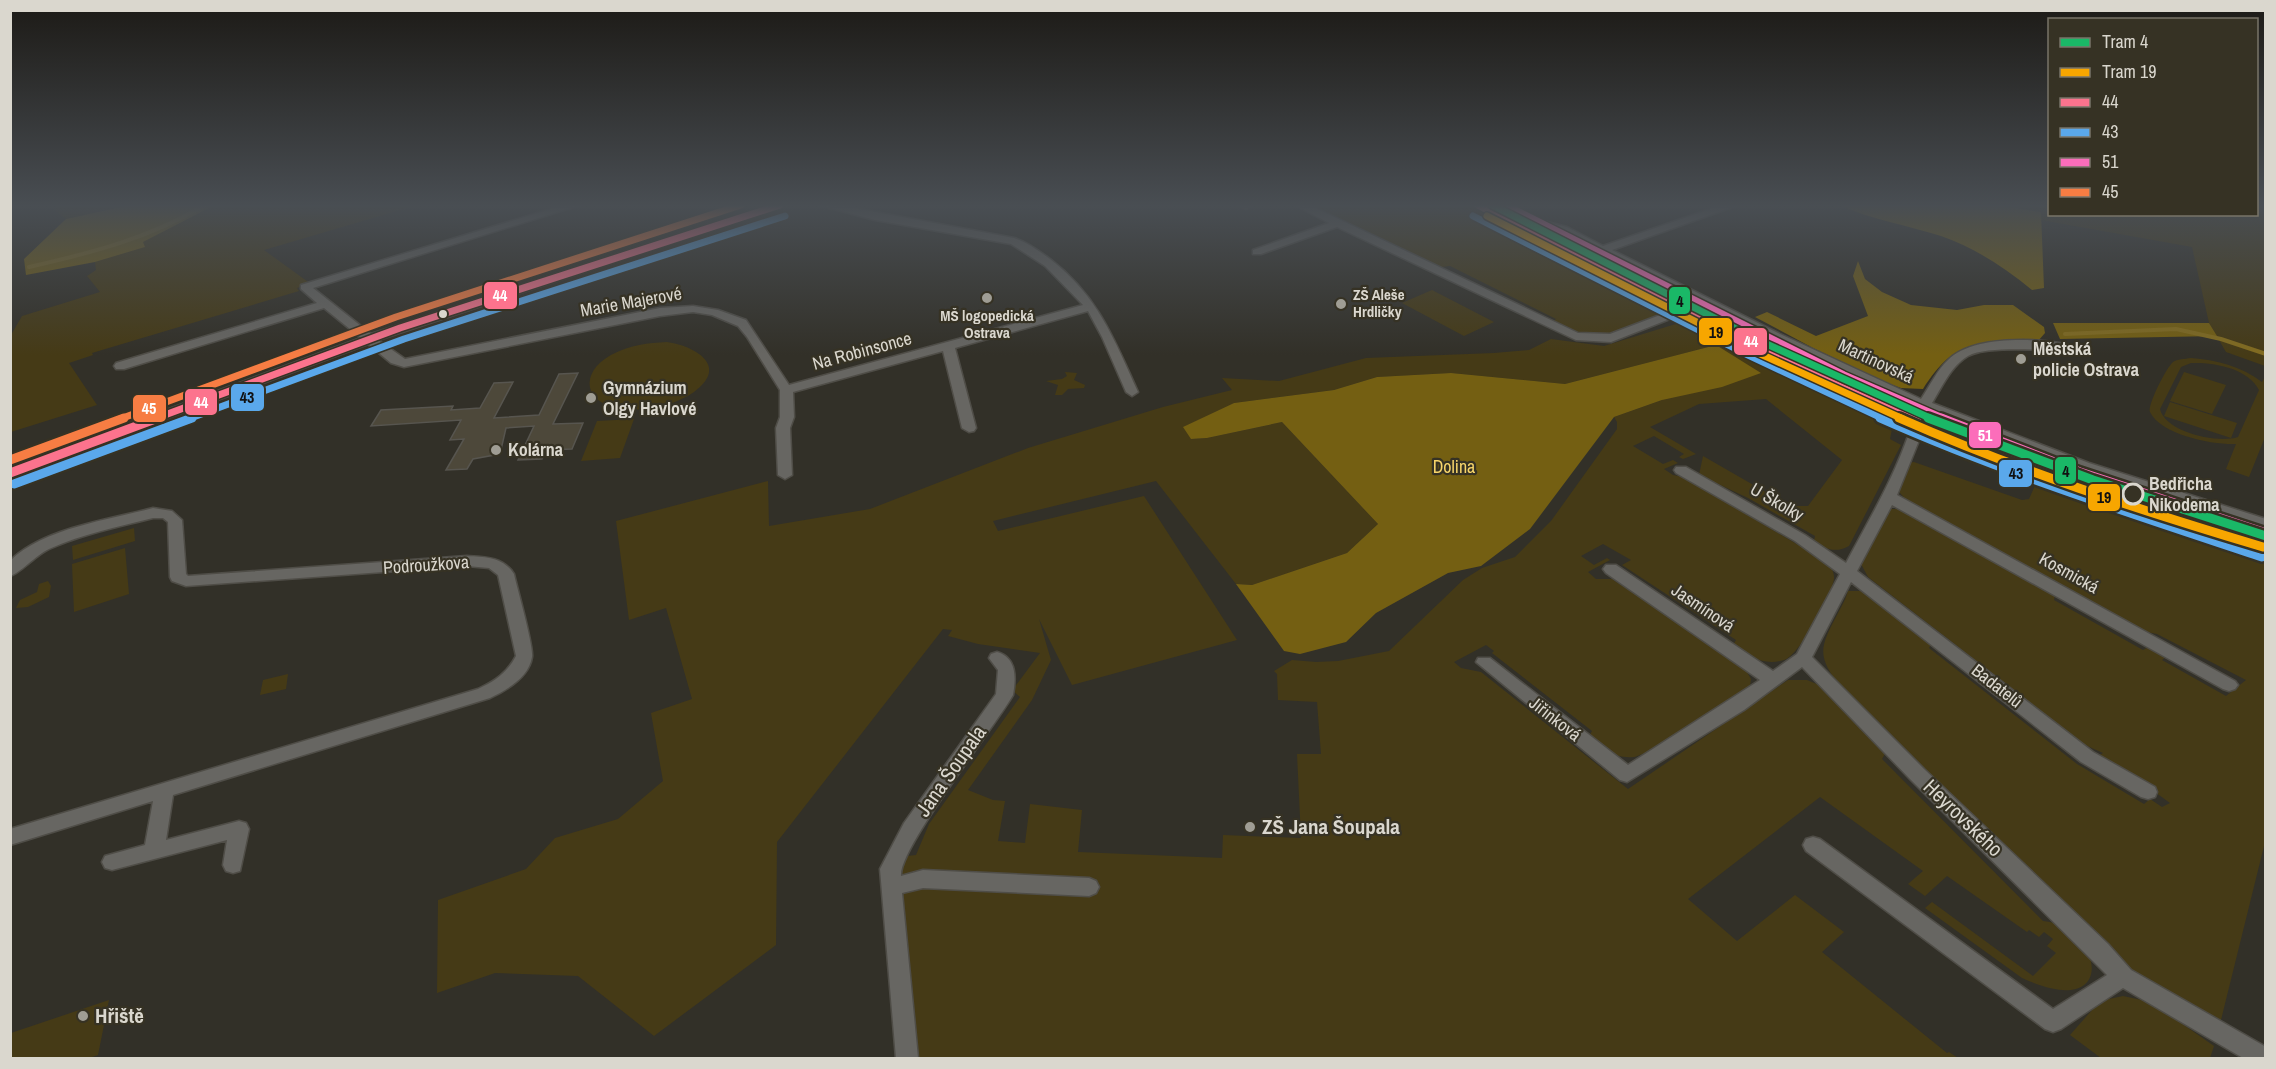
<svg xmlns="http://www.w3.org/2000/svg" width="2276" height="1069" viewBox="0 0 2276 1069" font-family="'Archivo Narrow',sans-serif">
  <rect width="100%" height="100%" fill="#323028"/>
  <g fill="#453a16" fill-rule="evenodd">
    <path d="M55 205H130L66 219 56 211Z"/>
    <path d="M215 205H417L264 250 311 284 297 288 299 291 92 353 93 355 69 363 97 405 11 432V335L22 316 100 292 87 276 96 270 95 262 144 247 142 242Z"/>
    <path d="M1308 205H1473L1654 300 1667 311 1609 335C1589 339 1571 330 1553 321L1556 319 1450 266 1441 267Z"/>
    <path d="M1998 205H2049L2050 214H2256L2257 205H2265V366L2226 352 2209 323 2192 247 2041 220V212Z"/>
    <path d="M1432 290 1494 322 1464 336 1402 303Z"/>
    <path d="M1692 319C1732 349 1778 370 1822 392 1844 403 1878 409 1892 429L1890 439 1901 445 1849 546C1836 553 1826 550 1814 541L1815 536 1748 498 1699 475 1703 456 1790 506H1808L1842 460 1766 399 1699 404 1650 427 1696 454 1683 459 1679 457 1684 454 1654 436 1633 446 1663 464 1673 460 1678 463 1664 469 1673 475 1683 477 1827 562C1832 568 1836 575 1833 583 1829 599 1799 656 1784 660 1765 666 1747 657 1733 645L1736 640 1622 565 1631 560 1603 544 1581 556 1594 565 1607 558 1610 560 1588 572 1596 579H1612L1744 667 1751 679 1750 686C1737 699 1649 755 1634 757 1615 759 1602 749 1588 738L1592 731 1492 653 1494 651 1486 645 1454 662 1461 668 1481 672 1628 789 1788 680H1807L1824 687 1886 752 1882 759 2043 921C2102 925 2121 1024 2022 978L1925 908 1932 902 2033 976 2056 953 2047 946 2053 939 2044 932 2039 937 2029 930 2027 932 1947 876 1925 896 1908 884 1923 871 1820 797 1688 899 1737 941 1795 895 1844 932 1822 952 1947 1053 1949 1052 1958 1058H913L899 912V862L907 856 916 855 929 824 1020 697 1013 691 1014 688 1040 653 978 644 948 636 952 630 943 629 777 842 776 945 654 1036 578 976 495 973 437 993 438 900 526 869 555 838 618 819 663 781 651 713 692 699 666 608 629 620 616 521 768 481 769 526 870 509 1028 448 1163 407 1232 390 1222 378 1279 381 1366 358 1494 353 1529 350 1551 339 1604 346ZM1716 345 1662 400 1614 417 1617 422V429L1551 521 1515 557 1482 568 1463 580 1389 651 1338 661 1316 662 1292 660 1274 671 1277 674 1278 700 1317 702 1321 754H1297L1301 838 1223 835 1222 858 1078 852 1082 810 1030 804 1025 843 998 841 1005 801 993 800 968 790 1032 700 1051 660 1039 619 1072 685 1237 640 1144 496 998 531 993 521 1156 481 1236 584 1252 585 1347 553 1378 524 1282 422 1207 438 1192 439 1184 427 1234 403 1334 390 1377 377 1451 373 1565 384Z"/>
    <path d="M667 342C695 346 730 366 694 392 674 406 642 413 619 408 581 402 581 370 613 354 630 345 648 343 667 342Z"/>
    <path d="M2191 358C2216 360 2241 366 2262 382L2265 377V437L2249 477 2226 469 2236 444C2213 445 2161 435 2150 412 2147 406 2166 368 2173 362 2177 359 2185 359 2191 358ZM2191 363C2213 362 2248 368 2259 390L2238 437C2218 444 2165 432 2160 409L2181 367Z"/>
    <path d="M1065 372 1077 373 1074 380 1085 385 1084 388 1068 389 1062 395H1055L1058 385 1046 381 1062 379 1067 376Z"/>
    <path d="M2184 372 2226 385 2212 414 2170 401Z"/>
    <path d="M2170 402 2237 423 2231 438 2164 416Z"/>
    <path d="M634 419 620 458 581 461 597 421Z"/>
    <path d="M1914 462 2022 500 2029 499 2037 481 2173 533 2265 563V842L2220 1024 2142 978 2122 962 1843 690C1816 656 1819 649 1838 613 1842 606 1846 598 1848 591H1862L1932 643 1929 648 2077 764 2144 804 2150 799 2162 807 2170 803 2137 779 2098 756 2103 753 2085 745 1868 577 1861 564 1862 558 1888 509H1899L1910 513 2055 595 2054 600 2143 650 2150 646 2167 656 2162 660 2226 696 2246 680 2157 634 2147 632 1910 504 1900 493 1897 484 1907 463Z"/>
    <path d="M134 528 135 541 73 560 72 546Z"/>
    <path d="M125 548 129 594 74 612 72 564Z"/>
    <path d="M48 581 51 586 49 597 28 607 16 608 20 600 37 592 39 584Z"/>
    <path d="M288 674 286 689 260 695 263 680Z"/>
    <path d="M2123 996 2151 1002 2214 1046 2210 1058H2101L2070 1035 2100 1001Z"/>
    <path d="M109 1000 98 1055 89 1058H11V1033Z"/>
  </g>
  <g fill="#745f12">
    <path d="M130 205H215L143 242 145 247 95 262 26 275 24 259 66 219Z"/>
    <path d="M1840 205H1997L2041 212 2044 288 2032 290C2004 267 1975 248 1941 236 1907 225 1872 220 1840 205Z"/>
    <path d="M1858 261 1865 279 1882 292 1911 305 1957 310 1984 305H2013L2044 327 2045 333 2038 341C1981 343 1957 335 1923 389L1901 388 1887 383 1813 348 1755 317 1767 312 1816 336 1868 316 1853 276Z"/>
    <path d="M2053 323H2209L2217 336 2060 339Z"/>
    <path d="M1716 345 1761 373 1722 387 1662 400 1614 417 1530 529 1481 566 1448 573 1376 613 1346 642 1300 654 1284 651 1236 584 1252 585 1347 553 1378 524 1282 422 1207 438 1191 439 1183 427 1234 403 1334 390 1377 377 1451 373 1565 384Z"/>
  </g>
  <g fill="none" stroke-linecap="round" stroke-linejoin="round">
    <g stroke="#816b20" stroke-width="4">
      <path d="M29 267C91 253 150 238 205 205"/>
      <path d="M2065 334 2176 329 2221 339 2266 354"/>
    </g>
  </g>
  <path fill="#4d483a" stroke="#57554f" stroke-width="1.5" d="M578 373 553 424 583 423 572 449 546 450 542 459 518 460 534 426 506 428 500 454 473 459 467 469 446 470 464 439 450 440 461 420 371 426 381 410 453 406 451 410 480 408 494 383 513 382 494 418 539 415 559 374Z"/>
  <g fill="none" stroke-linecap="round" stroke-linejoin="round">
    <g stroke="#4f4d47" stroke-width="3">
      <g id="minor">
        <path d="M564 205H580L313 288 371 334 770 205H786L378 340 405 359 660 308 693 306 718 310 746 320 789 385 1083 305 1045 266 1011 244 875 220 819 205H838L1014 238C1027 242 1039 251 1050 259 1098 296 1114 339 1138 392L1132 396 1126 392 1102 337 1088 311 955 348 976 428 974 431 969 432 962 428 943 351 793 392 794 417 790 428 792 475 785 479 778 475 776 428 780 417V390L747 337 738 326 712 315 693 312 660 316 404 367 391 363 368 344 10 477V468L361 338 324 308 124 369H116L114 366 116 363 317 303 301 289V285Z"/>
        <path d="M1239 205H1251V206L1246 209Z"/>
        <path d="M1295 205H1309L1578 333 1610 334 1676 309 1473 205H1486L1507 216 1512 213 1567 227 1603 246 1722 205H1738L1612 250 1780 334 1921 399C1930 386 1937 370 1948 360 1973 335 2038 338 2070 345L2072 348C2065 354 1991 343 1968 356 1951 366 1942 387 1932 403L2089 463 2266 519V528L2079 469 1929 411 1926 420 2081 480 2266 541V551L2071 486 1924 428 1897 495 2235 681 2238 685 2235 689 2229 691 2223 689 1892 505 1857 571 2093 752 2155 787 2157 792 2155 797 2148 799 2141 797 2081 762 1851 582 1812 657 1924 769 2108 944 2131 970 2266 1047V1058H2243L2123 988 2061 1029 2053 1032 2045 1029 1806 851 1803 845 1806 839 1813 837 1820 839 2053 1009 2107 975 1910 779 1802 667 1744 710 1627 782 1620 780 1476 662 1478 658H1490L1628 765 1760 680 1606 573 1603 569 1606 565H1616L1773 671 1797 654 1840 574 1795 541 1676 473 1674 470 1676 467H1686L1805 535 1846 563C1870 518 1897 473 1912 424L1834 389 1685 313 1611 342 1576 340 1337 227 1261 254H1253V250L1329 223ZM1515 220 1559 231 1594 249V253H1602L1772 339 1917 406 1914 415 1844 383Z"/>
        <path d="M153 508 172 511 182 520 186 574 188 576 467 556C486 557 503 557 514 574 517 588 534 647 532 657 529 677 507 690 490 698L173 795 166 840 239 821 246 823 249 829 240 871 233 873 226 871 223 865 227 840 112 870 105 868 102 862 105 856 145 845 153 801 10 845V829L478 689C495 681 507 673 516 656L498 575 489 568 467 566 186 586 172 581 170 577 168 522 163 518H153C118 527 82 534 49 549 36 555 19 574 10 576V561C43 528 109 520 153 508Z"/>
        <path d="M997 652C1017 658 1016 678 1013 695 994 728 898 849 901 876L923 870 1089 878 1096 881 1099 887 1096 893 1089 896 923 888 902 893 918 1058H896L880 869 904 823 996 694 998 670 989 658 991 654Z"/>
      </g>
    </g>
    <use href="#minor" fill="#676662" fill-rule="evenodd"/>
    <g stroke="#363224" stroke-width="10">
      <g id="bus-1-far1">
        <path d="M1478 205 1839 386 1913 419"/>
        <path d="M154 419 400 328 780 205"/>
      </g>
    </g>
    <g stroke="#363224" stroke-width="14">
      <g id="bus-1">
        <path d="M1910 418 2076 483 2266 546"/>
        <path d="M10 473 158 418"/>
      </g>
    </g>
    <g stroke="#363224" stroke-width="10">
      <g id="bus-2-far1">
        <path d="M1473 216 1746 354 1884 419"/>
        <path d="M188 419 404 339 785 216"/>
      </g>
    </g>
    <g stroke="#363224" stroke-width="14">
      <g id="bus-2">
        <path d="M1880 418C2004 473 2133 514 2262 557"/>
        <path d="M14 484 192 418"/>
      </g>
    </g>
    <g stroke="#363224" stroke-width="10">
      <path id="bus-3-far1" d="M1505 205 1844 375 1945 419"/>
    </g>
    <g stroke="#363224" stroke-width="14">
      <path id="bus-3" d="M1941 418 2080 472 2266 533"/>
    </g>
    <g stroke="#363224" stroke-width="10">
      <path id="bus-4-far1" d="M120 419 396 317 741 205"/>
    </g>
    <g stroke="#363224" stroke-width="14">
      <path id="bus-4" d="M10 460 124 418"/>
    </g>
    <use href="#bus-1-far1" stroke="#fc738d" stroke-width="7"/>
    <use href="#bus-1" stroke="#fc738d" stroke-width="9"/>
    <use href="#bus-2-far1" stroke="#5aa8eb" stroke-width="7"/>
    <use href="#bus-2" stroke="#5aa8eb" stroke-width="9"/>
    <use href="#bus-3-far1" stroke="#fb6dba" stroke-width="7"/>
    <use href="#bus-3" stroke="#fb6dba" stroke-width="9"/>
    <use href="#bus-4-far1" stroke="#f77d43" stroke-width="7"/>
    <use href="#bus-4" stroke="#f77d43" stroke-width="9"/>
    <g stroke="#363224" stroke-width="10">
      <path id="tram-1-far1" d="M1492 205 1760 341 1932 419"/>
    </g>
    <g stroke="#363224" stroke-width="14">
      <path id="tram-1" d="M1928 418 2093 480 2266 536"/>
    </g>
    <g stroke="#363224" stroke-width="10">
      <path id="tram-2-far1" d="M1487 216 1756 352 1903 419"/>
    </g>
    <g stroke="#363224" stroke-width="14">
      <path id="tram-2" d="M1899 418C2017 470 2139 510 2263 547"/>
    </g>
    <use href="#tram-1-far1" stroke="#1ab867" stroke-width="7"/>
    <use href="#tram-1" stroke="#1ab867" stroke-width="9"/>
    <use href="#tram-2-far1" stroke="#f7a600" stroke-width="7"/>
    <use href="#tram-2" stroke="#f7a600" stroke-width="9"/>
  </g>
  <linearGradient id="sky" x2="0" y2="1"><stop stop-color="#1c1a16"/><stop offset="0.58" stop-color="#494e53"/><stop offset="1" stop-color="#494e53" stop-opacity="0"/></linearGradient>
  <rect width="2276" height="355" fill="url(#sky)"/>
  <g fill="#9f9d94" stroke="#363224" stroke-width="2">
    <circle cx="987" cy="298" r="6"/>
    <circle cx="1341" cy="304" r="6"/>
    <circle cx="2021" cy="359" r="6"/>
    <circle cx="591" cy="398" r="6"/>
    <circle cx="496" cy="450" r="6"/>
    <circle cx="1250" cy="827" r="6"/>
    <circle cx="83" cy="1016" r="6"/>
  </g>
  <circle fill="#dad7ce" stroke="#363224" stroke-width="2" cx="443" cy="314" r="5"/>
  <circle fill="#363224" stroke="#dad7ce" stroke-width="3" cx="2133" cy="494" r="10"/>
  <g text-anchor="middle" stroke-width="4.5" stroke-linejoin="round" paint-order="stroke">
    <g font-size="15" font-weight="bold" fill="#dad7ce" stroke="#363224" text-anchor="start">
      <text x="1353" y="300">ZŠ Aleše<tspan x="1353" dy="17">Hrdličky</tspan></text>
      <text x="987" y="321" text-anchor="middle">MŠ logopedická<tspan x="987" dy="17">Ostrava</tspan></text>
    </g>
    <g font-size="18" fill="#dad7ce" stroke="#363224">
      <text transform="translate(631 302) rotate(-10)" y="6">Marie Majerové</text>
      <text transform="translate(862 351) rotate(-15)" y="6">Na Robinsonce</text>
      <text transform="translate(1876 361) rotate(25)" y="6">Martinovská</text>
      <text transform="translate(1777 502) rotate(30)" y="6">U Školky</text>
      <text transform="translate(426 565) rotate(-4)" y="6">Podroužkova</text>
      <text transform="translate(2069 573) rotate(29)" y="6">Kosmická</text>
      <text transform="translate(1703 608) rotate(34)" y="6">Jasmínová</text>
      <text transform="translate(1997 686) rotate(38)" y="6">Badatelů</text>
      <text transform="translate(1555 719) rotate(38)" y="6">Jiřinková</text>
    </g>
    <g font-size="18" font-weight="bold" fill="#dad7ce" stroke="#363224" text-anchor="start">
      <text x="2033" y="355">Městská<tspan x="2033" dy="21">policie Ostrava</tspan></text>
      <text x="603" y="394">Gymnázium<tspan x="603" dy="21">Olgy Havlové</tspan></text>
      <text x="508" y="456">Kolárna</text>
    </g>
    <g font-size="18" fill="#f7d56a" stroke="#363224">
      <text x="1454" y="473">Dolina</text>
    </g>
    <g font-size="18" font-weight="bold" fill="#dad7ce" stroke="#363224" text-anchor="start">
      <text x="2149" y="490">Bedřicha<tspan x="2149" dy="21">Nikodema</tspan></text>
    </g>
    <g font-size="21" fill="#dad7ce" stroke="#363224">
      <text transform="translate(951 771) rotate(-55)" y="7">Jana Šoupala</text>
      <text transform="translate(1963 818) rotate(44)" y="7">Heyrovského</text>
    </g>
    <g font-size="21" font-weight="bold" fill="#dad7ce" stroke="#363224" text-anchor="start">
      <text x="1262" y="834">ZŠ Jana Šoupala</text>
      <text x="95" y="1023">Hřiště</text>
    </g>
  </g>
  <g stroke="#363224" stroke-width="2">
    <rect x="483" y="281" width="35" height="29" rx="6" fill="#fc738d"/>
    <rect x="1668" y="286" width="23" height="29" rx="6" fill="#1ab867"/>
    <rect x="1698" y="317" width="35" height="29" rx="6" fill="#f7a600"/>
    <rect x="1733" y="327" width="35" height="29" rx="6" fill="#fc738d"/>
    <rect x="230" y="383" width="35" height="29" rx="6" fill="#5aa8eb"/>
    <rect x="184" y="388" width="34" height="28" rx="6" fill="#fc738d"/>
    <rect x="132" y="394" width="35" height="29" rx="6" fill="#f77d43"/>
    <rect x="1968" y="421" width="34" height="28" rx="6" fill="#fb6dba"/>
    <rect x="2054" y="456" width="23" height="29" rx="6" fill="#1ab867"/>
    <rect x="1998" y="459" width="35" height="29" rx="6" fill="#5aa8eb"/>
    <rect x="2087" y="483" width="34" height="29" rx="6" fill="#f7a600"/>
  </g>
  <g font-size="16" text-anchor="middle" font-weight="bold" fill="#fff">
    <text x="500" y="301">44</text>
    <text x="1751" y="347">44</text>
    <text x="201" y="408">44</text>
    <text x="149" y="414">45</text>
    <text x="1985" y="441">51</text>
  </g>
  <g font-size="16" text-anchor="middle" font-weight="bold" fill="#111">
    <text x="1680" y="307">4</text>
    <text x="1716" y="338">19</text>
    <text x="247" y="403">43</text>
    <text x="2066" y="477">4</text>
    <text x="2016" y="479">43</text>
    <text x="2104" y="503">19</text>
  </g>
  <rect width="2276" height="1069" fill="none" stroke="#dad7ce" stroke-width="24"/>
  <rect x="2048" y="18" width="210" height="198" fill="#363224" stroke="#787468" stroke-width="1.5"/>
  <rect x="2060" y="38" width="30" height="9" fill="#1ab867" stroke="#787468" stroke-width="1.5"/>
  <text x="2102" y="48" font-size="18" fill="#dad7ce">Tram 4</text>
  <rect x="2060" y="68" width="30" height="9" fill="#f7a600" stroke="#787468" stroke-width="1.5"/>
  <text x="2102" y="78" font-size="18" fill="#dad7ce">Tram 19</text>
  <rect x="2060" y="98" width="30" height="9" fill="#fc738d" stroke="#787468" stroke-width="1.5"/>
  <text x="2102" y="108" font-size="18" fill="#dad7ce">44</text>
  <rect x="2060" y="128" width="30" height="9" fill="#5aa8eb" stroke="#787468" stroke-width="1.5"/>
  <text x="2102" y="138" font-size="18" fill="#dad7ce">43</text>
  <rect x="2060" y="158" width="30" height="9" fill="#fb6dba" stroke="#787468" stroke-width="1.5"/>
  <text x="2102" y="168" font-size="18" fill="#dad7ce">51</text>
  <rect x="2060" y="188" width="30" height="9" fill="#f77d43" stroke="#787468" stroke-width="1.5"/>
  <text x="2102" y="198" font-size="18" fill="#dad7ce">45</text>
</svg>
